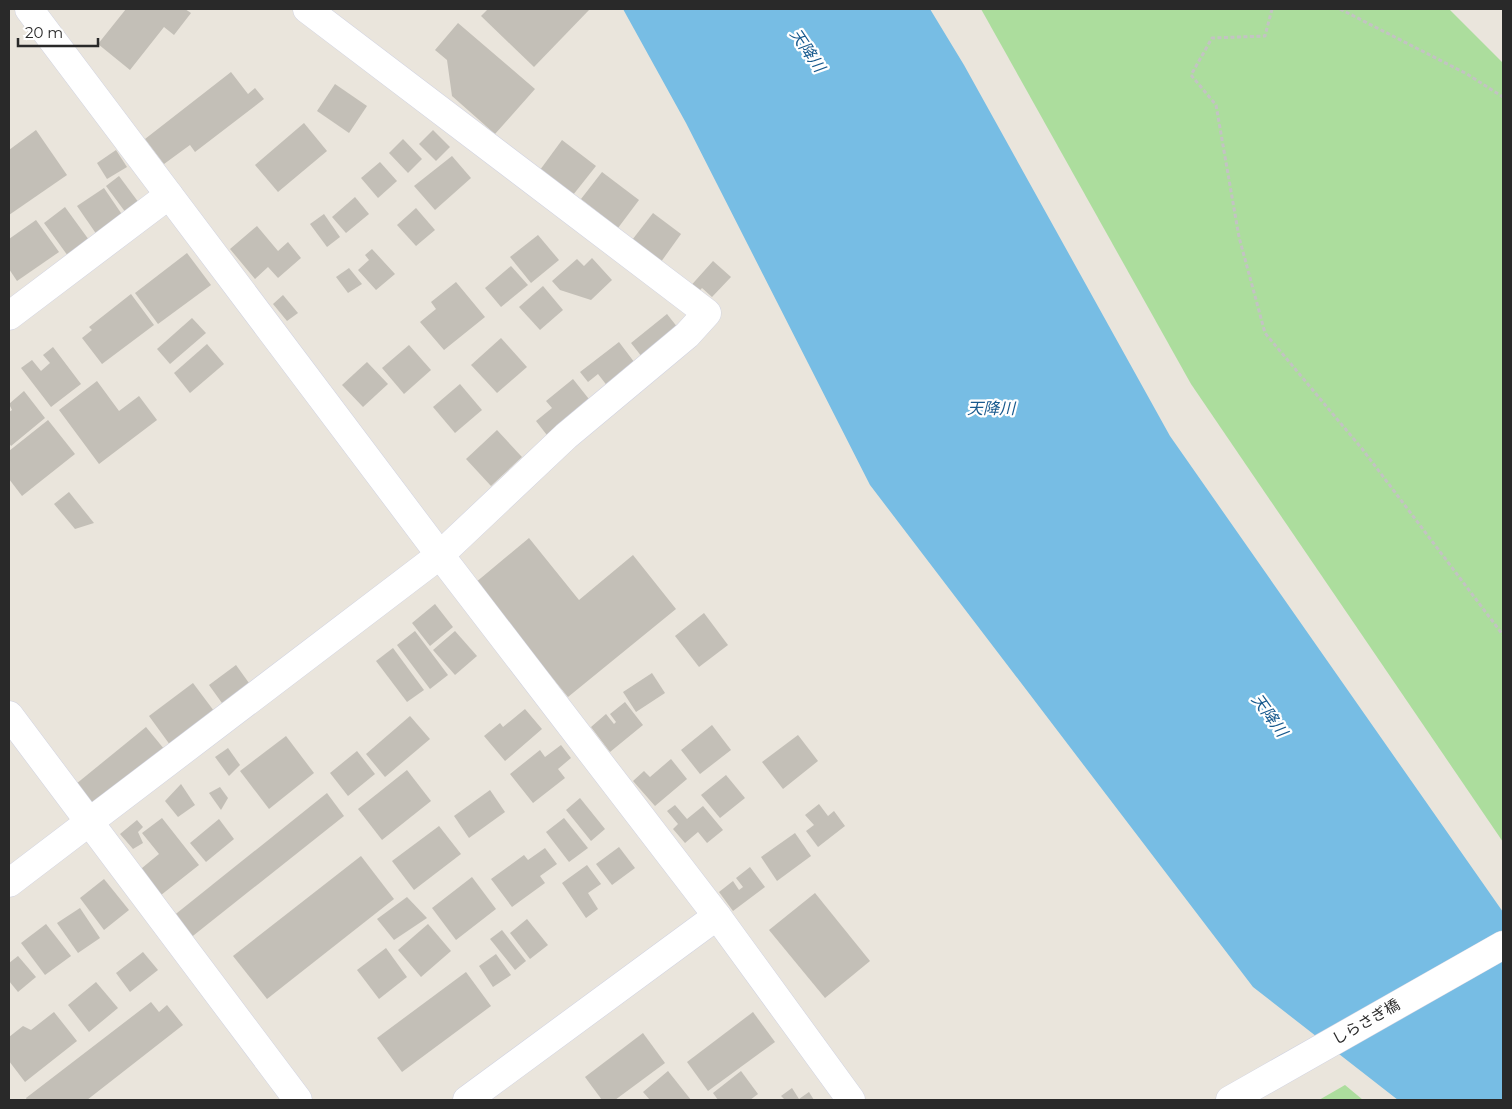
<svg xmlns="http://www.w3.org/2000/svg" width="1512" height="1109" viewBox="0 0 1512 1109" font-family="Montserrat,'Noto Sans JP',sans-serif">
  <rect width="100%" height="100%" fill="#eae5dc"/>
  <g fill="#acdd9d">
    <path d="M981 9H1449L1503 63V842L1191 384Z"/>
    <path d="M1345 1085 1363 1100H1319Z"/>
  </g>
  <path fill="#77bde4" d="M623 9H930L964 65 1170 436 1503 912V1100H1398L1253 987 870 485 686 123Z"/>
  <g fill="#c3bfb7">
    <path d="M126 9H185L191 13 174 35 164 27 130 70 98 44Z"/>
    <path d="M488 9H590L534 67 481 16Z"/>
    <path d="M458 23 535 89 495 134 452 96 447 60 435 50Z"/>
    <path d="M231 72 248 94 255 88 264 99 195 152 190 145 164 164 145 139Z"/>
    <path d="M335 84 367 106 349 133 317 111Z"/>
    <path d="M304 123 327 151 278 192 255 165Z"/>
    <path d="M36 130 67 175 9 215V150Z"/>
    <path d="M433 130 450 147 436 161 419 144Z"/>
    <path d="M403 139 422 159 408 173 389 153Z"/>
    <path d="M562 140 596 166 573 195 540 170Z"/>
    <path d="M116 150 127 167 107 179 97 163Z"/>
    <path d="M452 156 471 178 435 210 414 186Z"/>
    <path d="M380 162 397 181 378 198 361 178Z"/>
    <path d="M602 172 639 200 618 228 581 199Z"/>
    <path d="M119 176 139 203 126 213 106 186Z"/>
    <path d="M104 188 123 216 97 235 77 206Z"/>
    <path d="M355 197 369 214 346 233 332 217Z"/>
    <path d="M65 207 89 240 68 256 44 223Z"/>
    <path d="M416 208 435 230 416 246 397 225Z"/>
    <path d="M653 213 681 234 658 266 629 244Z"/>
    <path d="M324 214 340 237 327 247 310 224Z"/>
    <path d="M36 220 59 252 17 281 9 269V239Z"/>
    <path d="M257 226 278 251 288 242 301 258 278 278 268 267 255 279 230 249Z"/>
    <path d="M538 235 559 260 531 283 510 257Z"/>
    <path d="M372 249 395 274 376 290 358 270 369 260 365 255Z"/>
    <path d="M187 253 211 285 158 324 135 293Z"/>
    <path d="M592 258 612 280 591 300 560 290 552 281 577 259 584 266Z"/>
    <path d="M713 261 731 277 712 297 702 288 694 297 687 290Z"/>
    <path d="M511 266 528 285 501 307 485 288Z"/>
    <path d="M349 268 362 284 348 293 336 277Z"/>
    <path d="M456 282 485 317 444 350 420 322 436 309 431 302Z"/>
    <path d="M543 286 563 310 540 330 519 307Z"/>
    <path d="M131 294 154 325 102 364 82 338 92 330 89 327Z"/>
    <path d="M283 295 298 313 287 321 273 304Z"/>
    <path d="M667 314 689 342 653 371 631 343Z"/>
    <path d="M192 318 206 333 170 364 157 349Z"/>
    <path d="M501 338 527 367 497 393 471 365Z"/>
    <path d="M619 342 647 379 619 401 598 374 588 382 580 372Z"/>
    <path d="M207 344 224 364 190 393 174 373Z"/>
    <path d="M409 345 431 370 404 394 382 368Z"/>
    <path d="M53 347 81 384 51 407 21 368 32 360 41 371 50 363 43 355Z"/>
    <path d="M367 362 388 384 363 407 342 385Z"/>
    <path d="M573 379 600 413 557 448 536 421 552 408 546 401Z"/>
    <path d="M97 381 119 411 139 396 157 420 99 464 59 410Z"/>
    <path d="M460 384 482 410 455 433 433 407Z"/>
    <path d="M24 391 45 418 11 446 9 443V412L12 410 9 404Z"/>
    <path d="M48 420 75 454 22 496 9 479V451Z"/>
    <path d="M497 430 522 457 491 486 466 459Z"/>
    <path d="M69 492 94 523 75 529 54 504Z"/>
    <path d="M529 538 579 600 633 555 676 609 568 697 475 583Z"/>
    <path d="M435 604 453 627 430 646 412 623Z"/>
    <path d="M704 613 728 645 699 667 675 636Z"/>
    <path d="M415 631 448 675 430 689 397 645Z"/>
    <path d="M455 631 477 656 455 675 433 650Z"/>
    <path d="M393 648 424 690 407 702 376 661Z"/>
    <path d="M236 665 254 690 227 710 209 685Z"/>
    <path d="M652 673 665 693 636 712 623 692Z"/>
    <path d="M193 683 217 715 173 749 149 716Z"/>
    <path d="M625 702 643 725 610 752 591 727 606 714 614 724 616 722 610 714Z"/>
    <path d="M525 709 542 729 505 761 484 736 500 723 503 727Z"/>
    <path d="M410 716 430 739 385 777 366 754Z"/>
    <path d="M712 725 731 750 700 774 681 750Z"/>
    <path d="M146 727 169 755 98 812 76 784Z"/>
    <path d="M798 735 818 761 783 789 762 762Z"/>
    <path d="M286 736 314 773 269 809 240 771Z"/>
    <path d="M561 745 571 758 558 769 565 778 533 803 510 774 540 750 545 757Z"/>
    <path d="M228 748 240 765 229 776 215 757Z"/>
    <path d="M357 751 375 774 348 796 330 773Z"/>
    <path d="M671 759 687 779 655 806 633 781 644 771 650 777Z"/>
    <path d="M407 770 431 801 382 840 358 809Z"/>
    <path d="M726 775 745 798 720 818 701 795Z"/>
    <path d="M181 784 195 805 178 817 165 801Z"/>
    <path d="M220 787 228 798 221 810 209 793Z"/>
    <path d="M490 790 505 812 469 838 454 816Z"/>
    <path d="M327 793 344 816 184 943 167 921Z"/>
    <path d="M580 798 605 829 591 841 566 810Z"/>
    <path d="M819 804 828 816 834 811 845 826 818 847 806 831 814 825 805 815Z"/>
    <path d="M675 805 687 819 703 806 723 830 707 843 698 832 685 843 673 829 678 824 667 811Z"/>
    <path d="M162 818 199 865 156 899 136 873 159 854 142 833Z"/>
    <path d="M564 818 588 848 569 862 546 832Z"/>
    <path d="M219 819 234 839 206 862 190 843Z"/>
    <path d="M137 820 143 827 138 832 143 843 133 849 120 834Z"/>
    <path d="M439 826 461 854 414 890 392 861Z"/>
    <path d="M795 833 811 856 777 881 761 857Z"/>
    <path d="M619 847 635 868 612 885 596 864Z"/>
    <path d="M545 848 557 864 540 876 545 883 512 907 491 879 524 855 528 860Z"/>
    <path d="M361 856 394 899 267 999 233 956Z"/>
    <path d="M587 865 601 884 588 893 598 909 586 918 562 883Z"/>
    <path d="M750 867 765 887 733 911 719 892 733 881 739 890 743 887 736 878Z"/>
    <path d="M472 877 496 909 456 940 432 908Z"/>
    <path d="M104 879 129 910 104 930 80 898Z"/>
    <path d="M815 893 870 961 825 998 769 930Z"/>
    <path d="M407 897 427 918 394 940 377 919Z"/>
    <path d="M80 908 100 938 78 953 57 923Z"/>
    <path d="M527 919 548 945 530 959 510 933Z"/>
    <path d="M46 924 71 956 45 975 21 943Z"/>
    <path d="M428 924 451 951 421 977 398 950Z"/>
    <path d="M502 930 526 961 515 970 490 939Z"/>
    <path d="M386 948 407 977 379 999 357 970Z"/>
    <path d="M143 952 158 970 130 992 116 973Z"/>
    <path d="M496 954 511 975 493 987 479 966Z"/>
    <path d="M18 956 36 977 18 992 9 981V963Z"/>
    <path d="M466 972 491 1006 402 1072 377 1038Z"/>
    <path d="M96 982 118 1008 89 1032 68 1005Z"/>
    <path d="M151 1002 159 1012 167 1005 183 1025 87 1100H27L26 1098Z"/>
    <path d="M54 1012 77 1041 25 1082 9 1061V1037L23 1026 31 1030Z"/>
    <path d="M753 1012 775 1042 708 1091 687 1062Z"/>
    <path d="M643 1033 665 1063 615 1100H602L585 1077Z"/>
    <path d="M668 1071 691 1100H650L643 1092Z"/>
    <path d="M741 1071 758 1094 750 1100H718L713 1093Z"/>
    <path d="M792 1088 799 1099 809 1092 814 1100H785L781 1096Z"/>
  </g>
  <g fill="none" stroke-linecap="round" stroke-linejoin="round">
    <g stroke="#d1d3e1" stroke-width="29">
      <g id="street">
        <path d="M29 9 440 555 717 916 851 1100"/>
        <path d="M9 316 169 195"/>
        <path d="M9 715 298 1100"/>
        <path d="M9 883 440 555 566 436 687 335 707 313 307 9"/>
        <path d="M467 1100 717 916"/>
      </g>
    </g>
    <g stroke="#d1d3e1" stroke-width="29">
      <path id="secondary" d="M1230 1100 1503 945"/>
    </g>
    <g stroke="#c3c3c3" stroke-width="3" stroke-dasharray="4 2.5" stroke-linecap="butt">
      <path d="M1272 9 1265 36 1212 38 1191 75 1216 105 1239 237 1265 333 1363 450 1503 635"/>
      <path d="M1340 9 1467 74 1503 97"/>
    </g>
    <use href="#street" stroke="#fff" stroke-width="28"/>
    <use href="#secondary" stroke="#fff" stroke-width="28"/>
  </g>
  <g text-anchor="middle" stroke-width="4.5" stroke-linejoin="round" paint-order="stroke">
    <g font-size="15" fill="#292929" stroke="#fff">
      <text transform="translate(1366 1022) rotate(-30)" y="5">しらさぎ橋</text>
    </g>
    <g font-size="16" font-style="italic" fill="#185a8e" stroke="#fff">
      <text transform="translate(808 50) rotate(56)" y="6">天降川</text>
      <text x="991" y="414">天降川</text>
      <text transform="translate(1270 715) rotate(54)" y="6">天降川</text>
    </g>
  </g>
  <rect width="1512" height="1109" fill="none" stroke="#292929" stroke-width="20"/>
  <path d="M18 38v8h80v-8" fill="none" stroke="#292929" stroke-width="2.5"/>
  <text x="25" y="38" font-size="15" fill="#292929" stroke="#ffffff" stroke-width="4" paint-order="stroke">20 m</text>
</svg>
